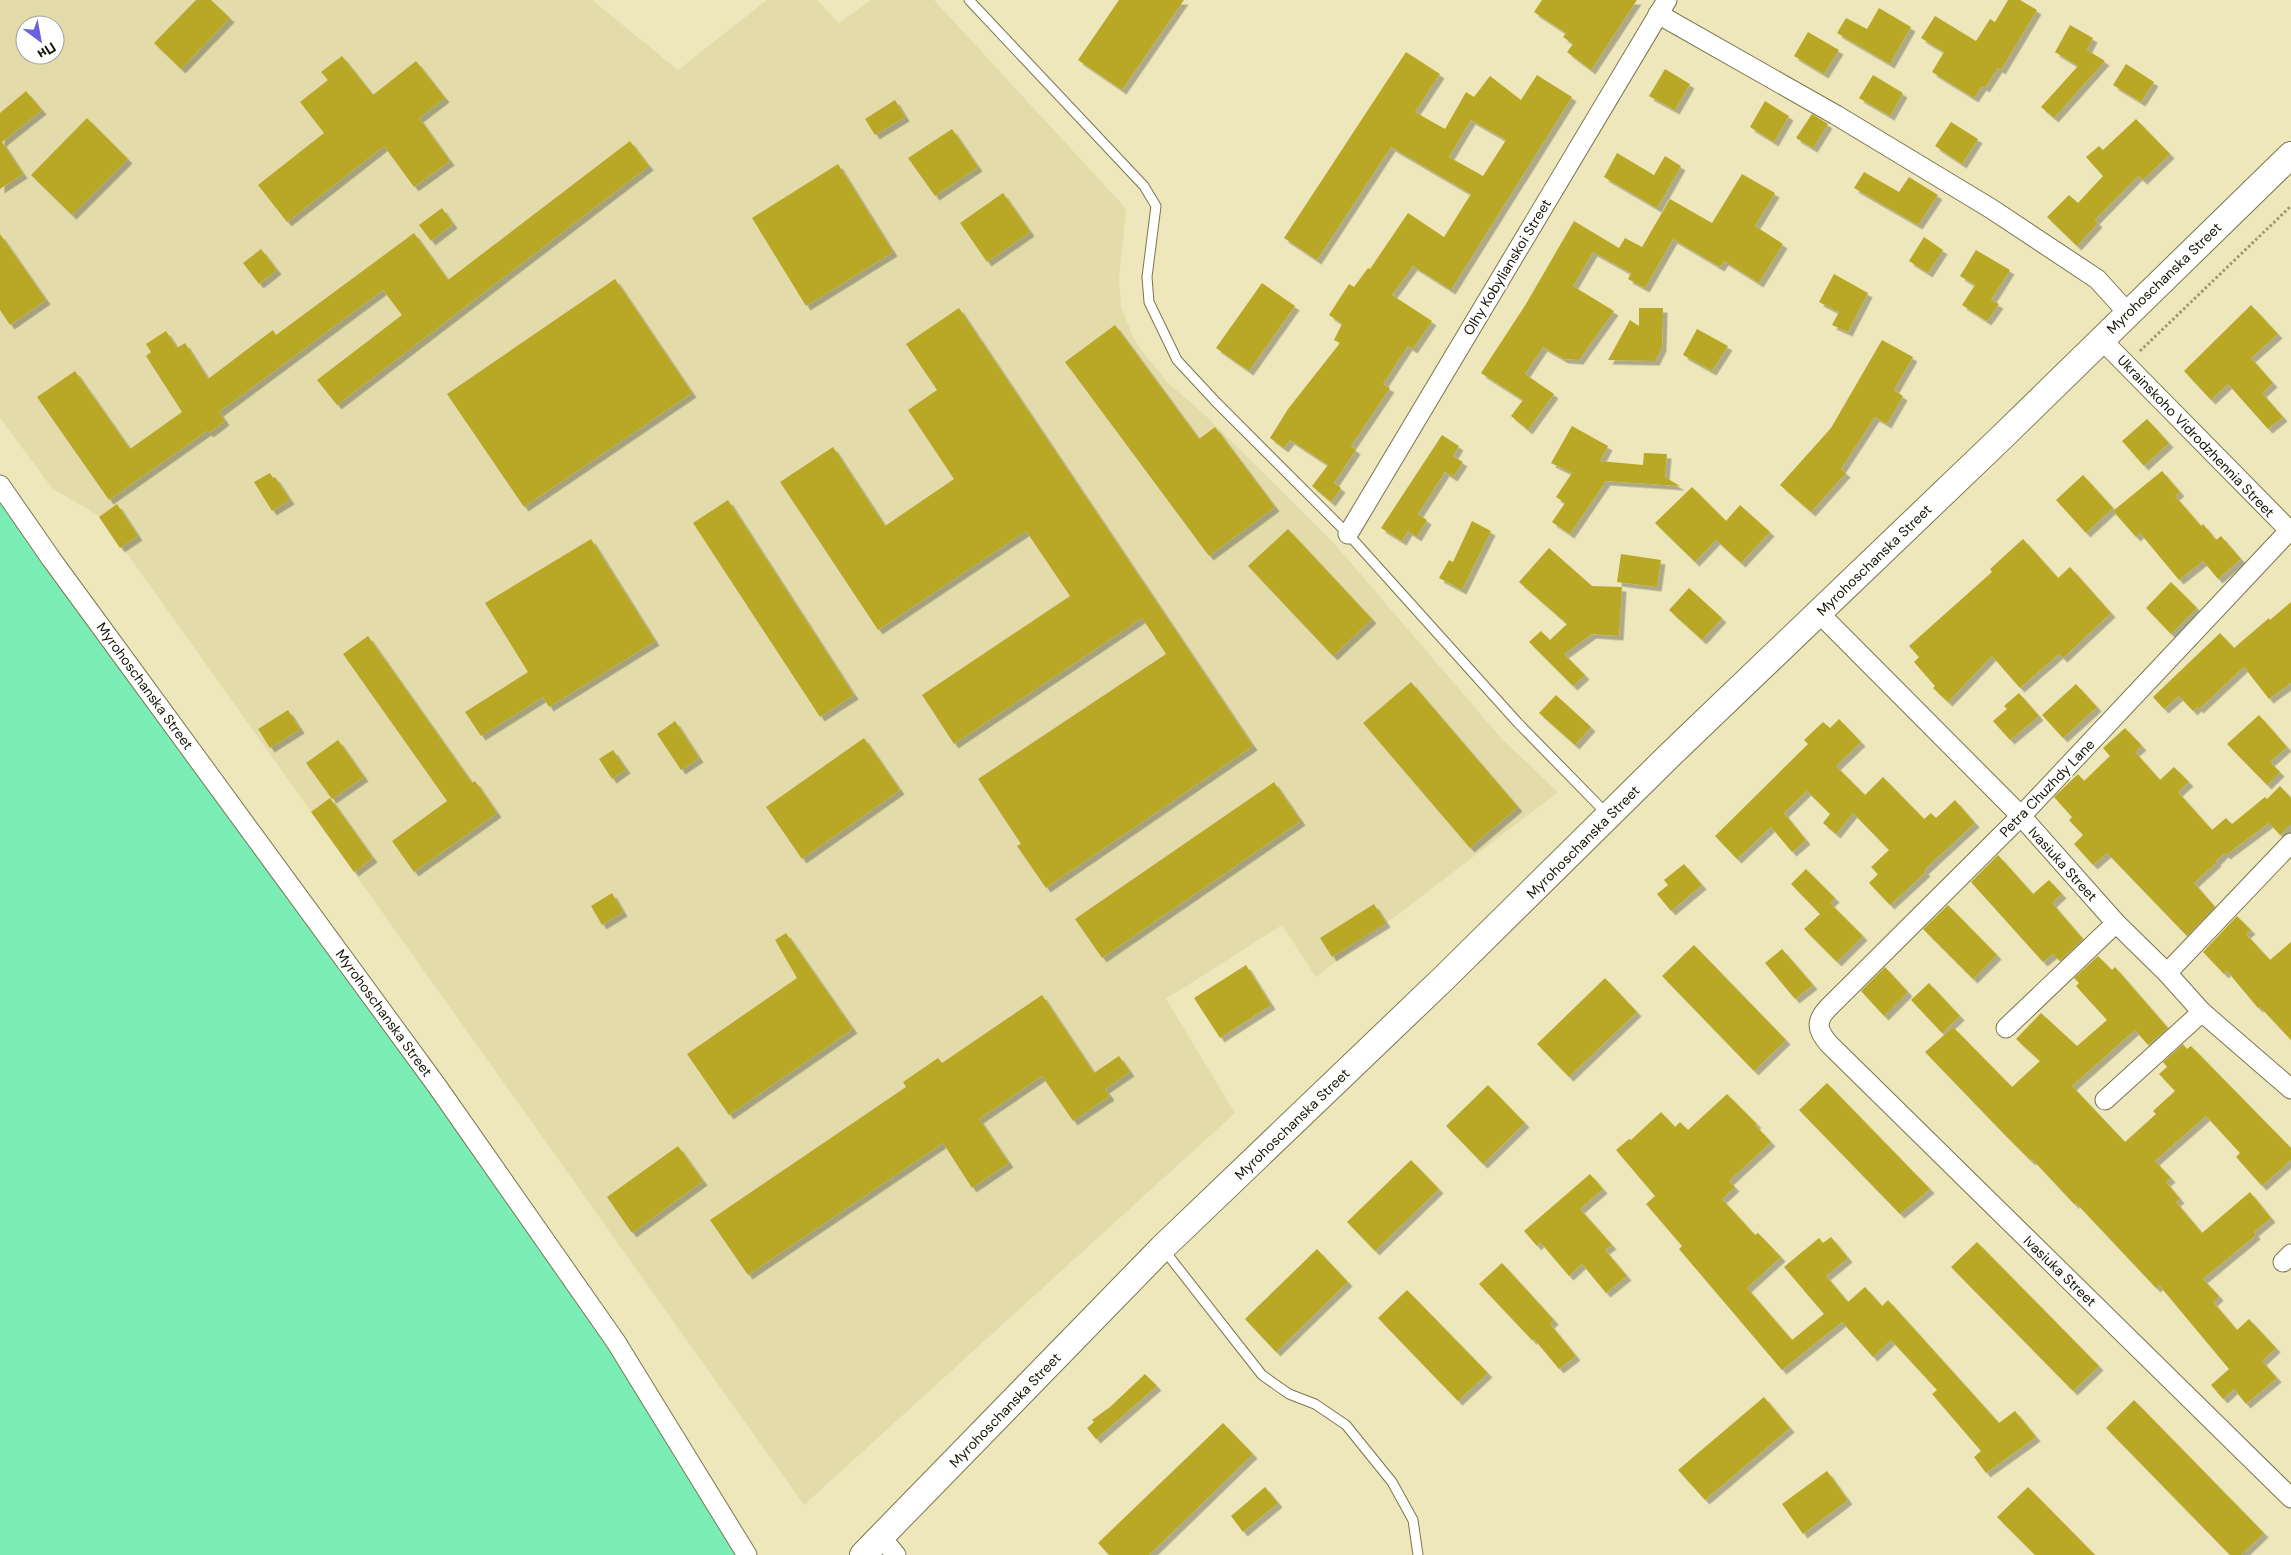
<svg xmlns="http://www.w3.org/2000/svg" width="2291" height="1555" viewBox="0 0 2291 1555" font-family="'DM Sans',sans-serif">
  <defs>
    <filter id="shadow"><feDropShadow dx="4.5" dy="4.5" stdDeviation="0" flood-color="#0004"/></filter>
  </defs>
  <rect width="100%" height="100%" fill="#ede7bb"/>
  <path fill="#e3dcaa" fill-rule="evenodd" d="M0 0H592L678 70 767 0H817L839 23 871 0H934L1121 203 1126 211 1119 277 1121 308 1136 343 1167 382 1203 413 1333 542 1502 739 1558 792 1316 977 1282 925 1166 999 1235 1113 804 1505 102 518 52 488 0 418ZM25 25H55V55H25Z"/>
  <path fill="#7beeb7" d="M0 485 437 1086 747 1555H0Z"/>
  <g fill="#b9a828" fill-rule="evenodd" filter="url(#shadow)">
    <path d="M196 0H211L230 18 181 69 154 43Z"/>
    <path d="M1119 0H1184L1122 90 1078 60Z"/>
    <path d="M1542 0H1637L1591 70 1567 52 1573 44 1563 37 1566 33 1534 12Z"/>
    <path d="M2008 0H2020L2037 10 2001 70 1998 68 1985 88 1982 86 1974 98 1932 72 1944 52 1921 38 1935 16 1976 41 1990 19 1995 22Z"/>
    <path d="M1879 8 1911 27 1890 64 1837 33 1846 18 1867 29Z"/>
    <path d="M2070 25 2093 38 2087 50 2105 61 2054 118 2041 107 2078 66 2055 52Z"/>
    <path d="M1808 32 1839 50 1824 74 1794 56Z"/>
    <path d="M1406 52 1440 74 1415 112 1445 129 1466 92 1474 97 1490 76 1521 100 1537 75 1572 97 1451 290 1413 266 1392 295 1432 321 1413 349 1408 346 1383 384 1390 388 1351 446 1356 450 1334 483 1341 488 1331 502 1312 486 1328 465 1290 440 1284 448 1270 438 1288 409 1340 343 1334 340 1342 324 1329 315 1349 284 1354 287 1368 268 1370 269 1408 213 1444 237 1471 194 1391 147 1317 260 1284 238ZM1471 120 1506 140 1483 176 1449 157Z"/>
    <path d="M342 56 373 95 416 61 445 98 419 118 450 161 414 187 384 146 287 222 258 185 324 133 300 102 328 80 321 72Z"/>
    <path d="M2126 64 2154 82 2141 102 2113 85Z"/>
    <path d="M1665 69 1690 84 1675 110 1649 96Z"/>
    <path d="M1873 75 1903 93 1890 116 1859 98Z"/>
    <path d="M26 91 42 110 2 142 23 174 0 189V113Z"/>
    <path d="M895 100 905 117 875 135 865 119Z"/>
    <path d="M1765 101 1789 116 1774 142 1750 127Z"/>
    <path d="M1812 114 1828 124 1813 148 1796 138Z"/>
    <path d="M87 118 128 159 72 215 31 175Z"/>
    <path d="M2136 119 2170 154 2143 180 2138 176 2095 220 2098 223 2077 246 2047 217 2069 195 2078 203 2103 176 2086 157 2099 146 2103 150Z"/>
    <path d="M1951 122 1978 139 1962 164 1935 146Z"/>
    <path d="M952 129 978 167 935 196 908 158Z"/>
    <path d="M630 141 649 166 337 405 317 380 402 315 383 290 219 412 225 421 209 433 207 431 109 500 37 397 75 371 130 449 182 412 146 356 151 352 146 344 166 331 177 348 185 343 208 379 273 330 276 335 414 233 448 280Z"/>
    <path d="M1617 153 1654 175 1665 156 1681 166 1657 208 1604 177Z"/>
    <path d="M838 164 893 252 806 306 752 218Z"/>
    <path d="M1864 172 1899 192 1909 177 1938 195 1918 225 1854 188Z"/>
    <path d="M1742 174 1775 193 1755 226 1783 244 1759 283 1724 261 1720 267 1673 239 1645 288 1628 279 1631 273 1593 252 1573 286 1614 311 1579 360 1564 359 1543 347 1525 374 1554 394 1528 430 1511 416 1523 400 1481 373 1526 304 1574 221 1619 248 1625 238 1642 247 1670 199 1712 223Z"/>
    <path d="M1003 193 1030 232 987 262 960 223Z"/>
    <path d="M442 208 453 224 431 241 419 225Z"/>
    <path d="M0 234 46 300 10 325 0 310Z"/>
    <path d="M1924 237 1943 250 1928 273 1909 261Z"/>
    <path d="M261 249 277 270 259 284 243 263Z"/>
    <path d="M1976 250 2010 270 1991 300 1999 304 1987 321 1962 305 1975 285 1960 276Z"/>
    <path d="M1834 274 1868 293 1848 332 1832 325 1839 312 1819 302Z"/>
    <path d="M615 279 692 393 524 507 447 394Z"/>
    <path d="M1262 283 1295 306 1249 371 1216 348Z"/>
    <path d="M2251 305 2278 334 2251 358 2273 383 2262 393 2283 417 2268 429 2228 384 2211 400 2184 371Z"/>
    <path d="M959 308 1253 746 1046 888 1017 846 1021 844 978 779 1166 654 1142 618 954 744 922 695 1070 596 1026 531 878 630 780 482 833 447 885 526 954 479 908 410 937 390 906 344Z"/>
    <path d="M1639 308H1663L1662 347 1655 361 1608 360 1630 320 1639 326Z"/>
    <path d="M1115 325 1199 439 1215 427 1275 507 1209 556 1065 362Z"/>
    <path d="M1697 329 1728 346 1712 371 1683 355Z"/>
    <path d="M1882 340 1913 357 1894 390 1903 396 1887 424 1875 417 1841 469 1846 473 1811 512 1780 485 1831 428Z"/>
    <path d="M2147 419 2169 443 2144 466 2122 441Z"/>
    <path d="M1572 426 1608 446 1600 461 1643 465 1644 453 1667 454 1665 477 1680 486 1606 481 1570 534 1552 522 1565 503 1556 497 1572 473 1551 463Z"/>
    <path d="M1442 435 1459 446 1453 456 1463 462 1453 477 1445 472 1418 514 1427 520 1417 537 1408 531 1402 541 1381 528Z"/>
    <path d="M2162 471 2180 492 2175 496 2201 526 2203 524 2216 540 2221 536 2241 559 2218 579 2203 561 2179 580 2140 533 2136 537 2113 511Z"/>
    <path d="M270 473 273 478 275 477 290 500 272 511 254 482Z"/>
    <path d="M2083 475 2113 508 2086 533 2056 500Z"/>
    <path d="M1692 487 1726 521 1740 505 1770 532 1741 563 1716 540 1695 562 1655 523Z"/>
    <path d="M728 500 854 695 820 717 693 523Z"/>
    <path d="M117 504 138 536 120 548 99 517Z"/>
    <path d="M1472 521 1491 531 1462 590 1439 578 1449 560 1453 562Z"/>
    <path d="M1288 529 1372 619 1333 656 1248 566Z"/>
    <path d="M591 539 655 641 549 707 543 697 481 736 465 712 528 672 485 603Z"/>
    <path d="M2023 539 2058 578 2070 567 2111 613 2063 658 2059 654 2020 688 1992 656 1948 702 1933 688 1935 686 1914 662 1919 657 1909 646 1992 572 1990 569Z"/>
    <path d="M1549 548 1592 586 1622 587 1619 636 1592 634 1564 654 1585 675 1573 686 1529 642 1541 631 1550 640 1567 624 1519 582Z"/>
    <path d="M1621 554 1661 560 1657 587 1617 582Z"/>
    <path d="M2171 582 2197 608 2171 634 2146 608Z"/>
    <path d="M1689 588 1722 618 1702 640 1669 610Z"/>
    <path d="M2291 602V683L2269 699 2244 667 2199 709 2197 707 2193 711 2179 696 2164 709 2153 697 2220 633 2234 648 2269 618 2270 620Z"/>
    <path d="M368 636 472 783 475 781 497 813 414 872 392 841 447 801 343 654Z"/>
    <path d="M1411 682 1518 807 1470 848 1363 723Z"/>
    <path d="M2076 684 2097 707 2063 738 2042 715Z"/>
    <path d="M2019 693 2039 716 2010 740 1993 721 2007 709 2004 706Z"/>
    <path d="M1556 695 1591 727 1575 745 1539 713Z"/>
    <path d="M288 710 300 729 270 748 258 729Z"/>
    <path d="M2259 715 2287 747 2270 762 2280 772 2267 785 2227 744Z"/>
    <path d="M1839 719 1861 742 1836 766 1865 795 1883 777 1924 819 1931 813 1936 818 1955 800 1975 823 1924 870 1926 872 1890 905 1869 883 1878 874 1871 867 1889 850 1853 813 1836 834 1823 823 1830 814 1807 791 1784 813 1806 840 1792 852 1771 827 1737 859 1715 836 1808 744 1804 740 1823 722 1830 728Z"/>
    <path d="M675 721 699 758 681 770 657 734Z"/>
    <path d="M2125 728 2142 746 2135 752 2160 780 2174 767 2189 782 2178 792 2212 830 2226 818 2232 824 2265 797 2267 799 2280 786 2291 798V824L2280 835 2269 823 2226 855 2224 853 2216 861 2217 862 2194 883 2215 907 2187 936 2107 853 2093 865 2074 844 2083 835 2069 820 2072 817 2054 797 2078 774 2084 781 2110 756 2103 748Z"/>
    <path d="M864 738 900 790 802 859 766 807Z"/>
    <path d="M338 740 364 777 332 799 306 763Z"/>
    <path d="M613 750 626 769 612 779 599 759Z"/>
    <path d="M1274 782 1301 821 1102 958 1075 919Z"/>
    <path d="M330 798 373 858 354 872 311 812Z"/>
    <path d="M1998 855 2033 894 2049 880 2062 894 2052 903 2083 939 2060 961 2053 954 2043 962 1971 882Z"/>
    <path d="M1684 864 1702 885 1671 911 1657 894 1668 885 1664 880Z"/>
    <path d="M1806 869 1835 898 1830 903 1863 936 1837 962 1804 929 1820 914 1791 884Z"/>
    <path d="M612 893 623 912 602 925 591 906Z"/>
    <path d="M1374 904 1386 923 1332 957 1320 938Z"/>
    <path d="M1948 905 1997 955 1973 979 1923 929Z"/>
    <path d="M2237 916 2251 930 2246 934 2270 960 2291 942V1040L2260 1007 2258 1008 2227 971 2224 974 2203 952Z"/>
    <path d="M786 933 853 1029 729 1115 687 1054 797 978 775 940Z"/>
    <path d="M1694 945 1786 1040 1754 1071 1662 976Z"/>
    <path d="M1782 949 1813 985 1795 999 1765 963Z"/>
    <path d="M2098 956 2112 970 2115 967 2168 1028 2148 1045 2135 1030 2072 1086 2125 1142 2156 1114 2153 1111 2175 1091 2159 1074 2167 1067 2163 1062 2183 1044 2187 1049 2191 1046 2291 1148V1160L2262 1186 2236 1157 2240 1153 2206 1116 2155 1161 2171 1178 2166 1182 2180 1199 2176 1202 2202 1233 2250 1192 2271 1218 2254 1232 2256 1235 2203 1279 2219 1296 2213 1302 2237 1330 2249 1319 2276 1348 2262 1361 2277 1378 2246 1404 2234 1389 2223 1399 2211 1385 2229 1369 2159 1285 2156 1288 2076 1203 2074 1204 2032 1159 2031 1161 2004 1134 1925 1052 1953 1027 2012 1087 2040 1061 2016 1039 2041 1013 2077 1046 2107 1020 2076 986 2079 983 2074 978Z"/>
    <path d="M1246 965 1271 1005 1220 1038 1194 998Z"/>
    <path d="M1885 967 1908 992 1884 1016 1861 991Z"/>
    <path d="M1605 978 1637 1012 1569 1077 1537 1044Z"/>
    <path d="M1929 983 1960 1016 1942 1033 1911 1000Z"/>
    <path d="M1042 995 1094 1073 1119 1056 1130 1072 1105 1089 1110 1096 1073 1121 1042 1076 979 1119 1009 1163 972 1188 943 1143 748 1275 710 1220 906 1087 903 1082 938 1058 942 1063Z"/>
    <path d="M1827 1083 1930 1189 1900 1214 1799 1110Z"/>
    <path d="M1488 1085 1525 1123 1483 1164 1446 1126Z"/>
    <path d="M1727 1094 1757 1124 1755 1125 1771 1142 1729 1181 1735 1187 1722 1199 1755 1235 1758 1233 1781 1257 1747 1288 1792 1340 1824 1314 1784 1267 1819 1238 1823 1243 1831 1237 1848 1258 1826 1276 1848 1302 1865 1287 1882 1306 1888 1300 1999 1423 2015 1411 2036 1437 1986 1473 1974 1457 1981 1451 1932 1394 1937 1390 1891 1340 1873 1357 1842 1322 1782 1370 1679 1249 1682 1246 1646 1204 1655 1196 1616 1150 1629 1139 1631 1140 1661 1112 1675 1127 1680 1122 1688 1130Z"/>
    <path d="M678 1146 703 1181 632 1233 607 1197Z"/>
    <path d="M1411 1160 1439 1189 1375 1251 1347 1222Z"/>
    <path d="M1590 1174 1603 1189 1580 1209 1612 1245 1605 1250 1627 1276 1606 1293 1582 1264 1569 1276 1540 1242 1537 1246 1524 1231Z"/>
    <path d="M1977 1242 2099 1366 2073 1391 1951 1267Z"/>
    <path d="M1317 1249 1348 1282 1276 1352 1245 1319Z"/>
    <path d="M1502 1263 1554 1320 1550 1324 1576 1356 1559 1369 1534 1339 1532 1340 1479 1284Z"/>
    <path d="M1407 1290 1488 1373 1458 1401 1378 1318Z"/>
    <path d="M1145 1374 1157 1386 1096 1439 1087 1428 1094 1422 1092 1420 1110 1407Z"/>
    <path d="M1764 1397 1790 1428 1705 1500 1678 1470Z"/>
    <path d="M2134 1400 2264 1533 2241 1555H2230L2106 1428Z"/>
    <path d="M1223 1423 1253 1454 1149 1555H1109L1098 1543Z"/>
    <path d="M1827 1471 1848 1500 1803 1534 1782 1504Z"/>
    <path d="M1265 1487 1278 1503 1243 1532 1231 1516Z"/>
    <path d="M2028 1487 2095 1555H2035L1997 1517Z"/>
  </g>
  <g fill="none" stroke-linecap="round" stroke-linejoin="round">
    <g stroke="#7c764e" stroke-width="11">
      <g id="service">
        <path d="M969 0 1144 186 1156 206 1147 277 1149 302 1177 360 1216 402 1348 534 1518 723 1608 815"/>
        <path d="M1164 1250 1262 1375 1289 1394 1315 1404 1346 1425 1392 1482 1413 1520 1418 1555"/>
      </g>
    </g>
    <g stroke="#7c764e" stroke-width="21">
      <g id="minor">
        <path d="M1658 14 1836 115 1990 208 2097 279 2128 313"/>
        <path d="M2101 339 2291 532"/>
        <path d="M0 485 52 560 437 1086 616 1342 747 1555"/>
        <path d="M2289 531 2021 816 1828 1008C1815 1022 1817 1030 1829 1044L2291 1498"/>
        <path d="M1348 534 1667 0"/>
        <path d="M1819 613 2021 816 2116 923 2167 973 2202 1012 2291 1089"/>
        <path d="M2167 973 2291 843"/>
        <path d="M2006 1028 2116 923"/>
        <path d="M2105 1100 2202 1012"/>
        <path d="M2283 1262 2291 1254"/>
        <path d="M881 1537 896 1555"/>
      </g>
    </g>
    <g stroke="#7c764e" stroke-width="28">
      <path id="secondary" d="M863 1555 1162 1248 1444 978 1672 753 2001 438 2291 155"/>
    </g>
    <path stroke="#9b9776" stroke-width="3" stroke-dasharray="2.5 2.5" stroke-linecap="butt" d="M2140 351 2291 206"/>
    <use href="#service" stroke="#fff" stroke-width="9"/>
    <use href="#minor" stroke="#fff" stroke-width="19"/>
    <use href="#secondary" stroke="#fff" stroke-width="26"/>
  </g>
  <g text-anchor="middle" stroke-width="4.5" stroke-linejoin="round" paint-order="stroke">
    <g font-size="14" fill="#141203" stroke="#fff">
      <text transform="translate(1507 267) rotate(-59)" y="5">Olhy Kobylianskoi Street</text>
      <text transform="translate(2164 278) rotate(-44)" y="5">Myrohoschanska Street</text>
      <text transform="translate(2196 436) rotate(46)" y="5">Ukrainskoho Vidrodzhennia Street</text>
      <text transform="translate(1874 560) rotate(-44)" y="5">Myrohoschanska Street</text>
      <text transform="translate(145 686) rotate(54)" y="5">Myrohoschanska Street</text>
      <text transform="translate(2047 788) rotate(-46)" y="5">Petra Chuzhdy Lane</text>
      <text transform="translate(1583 842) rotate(-45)" y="5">Myrohoschanska Street</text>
      <text transform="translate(2063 864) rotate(48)" y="5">Ivasiuka Street</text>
      <text transform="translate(384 1013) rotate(54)" y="5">Myrohoschanska Street</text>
      <text transform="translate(1292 1124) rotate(-44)" y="5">Myrohoschanska Street</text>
      <text transform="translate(2060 1271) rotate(44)" y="5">Ivasiuka Street</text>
      <text transform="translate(1005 1410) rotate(-46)" y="5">Myrohoschanska Street</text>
    </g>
  </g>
  <g transform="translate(40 40) rotate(148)"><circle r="24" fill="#ffffff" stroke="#a1a09a"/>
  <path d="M0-4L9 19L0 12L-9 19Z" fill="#6862dc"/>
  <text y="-8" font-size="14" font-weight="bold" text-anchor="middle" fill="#141203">Пн</text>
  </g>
</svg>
